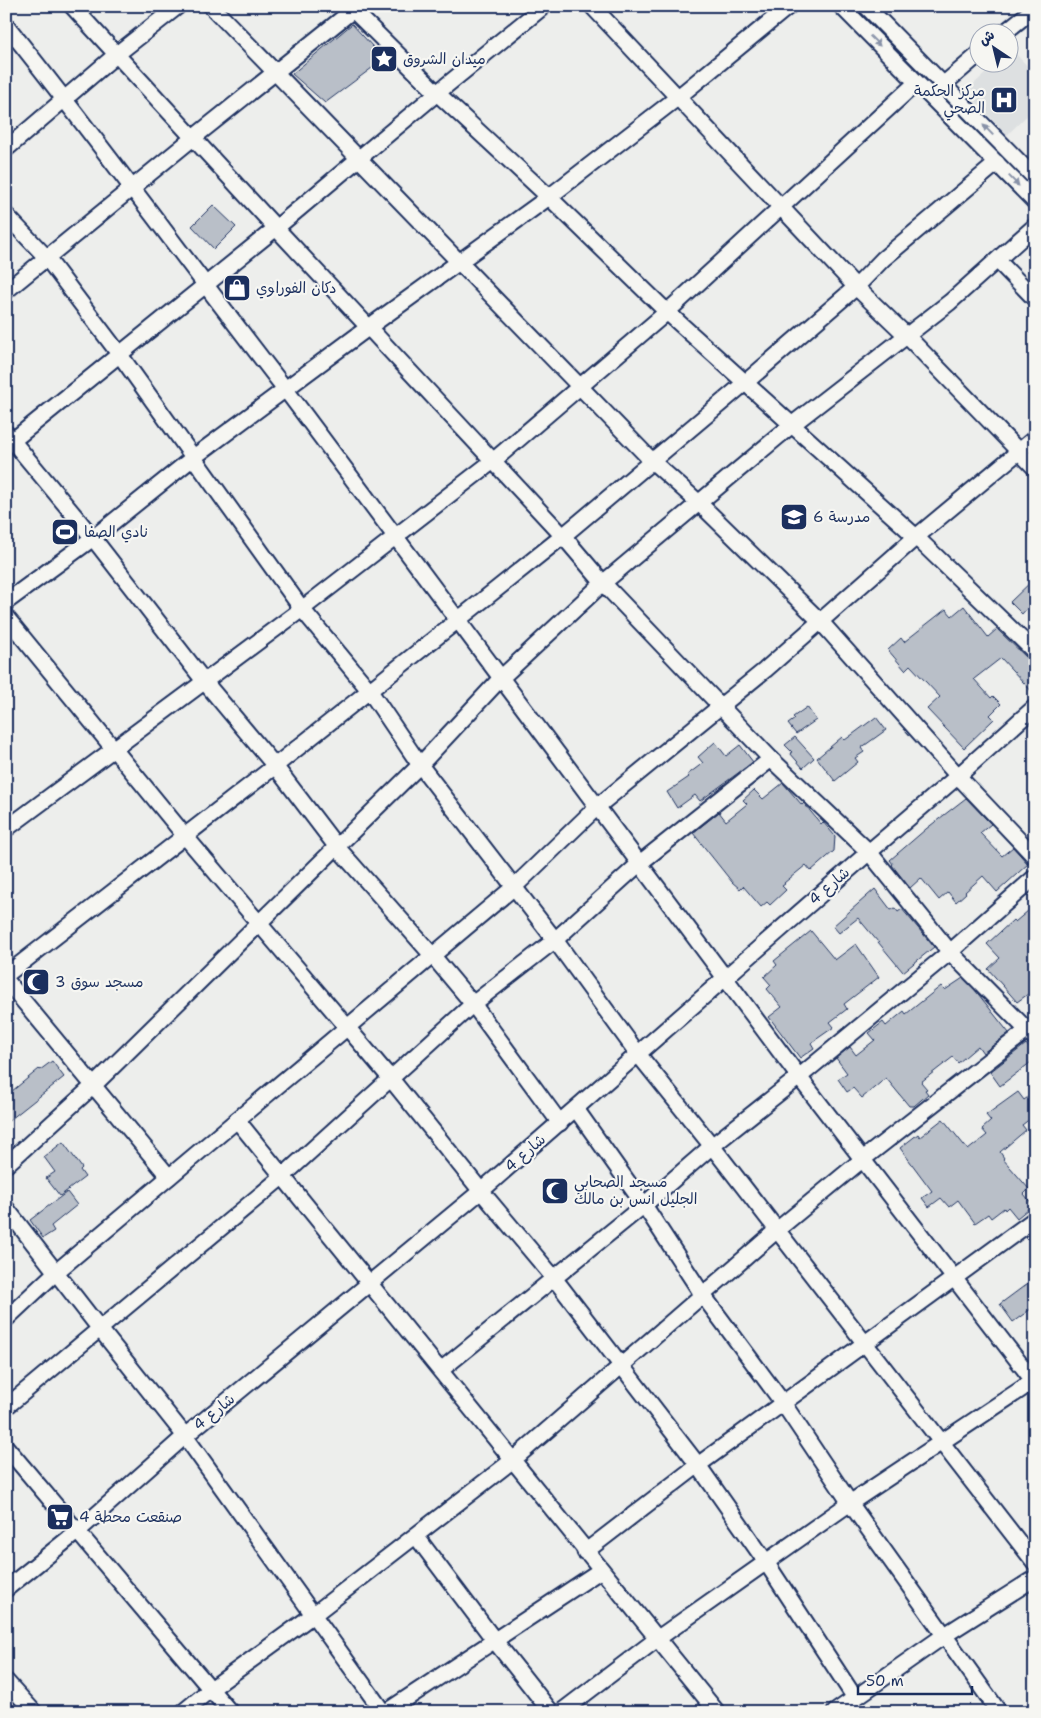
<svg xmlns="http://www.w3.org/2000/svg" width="1041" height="1718" viewBox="0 0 1041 1718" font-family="'Shantell Sans','Playpen Sans Arabic',sans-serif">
  <rect width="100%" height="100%" fill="#edeeec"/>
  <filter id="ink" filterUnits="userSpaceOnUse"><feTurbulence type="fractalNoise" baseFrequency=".02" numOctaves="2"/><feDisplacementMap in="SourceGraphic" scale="10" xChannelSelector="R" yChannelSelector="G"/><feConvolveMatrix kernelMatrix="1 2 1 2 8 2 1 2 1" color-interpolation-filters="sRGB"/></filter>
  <g filter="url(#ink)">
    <path fill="#dde0e1" d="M1011 49 1035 74V108L1007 135 966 91 997 63 1008 62 1009 52Z"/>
    <g fill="#b9bfc8" stroke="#1b2f5e">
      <path d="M352 24 384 59 325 103 292 74Z"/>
      <path d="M213 205 236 227 214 249 192 226Z"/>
      <path d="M1035 578V614L1028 607 1022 614 1010 602Z"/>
      <path d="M964 606 988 637 997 629 1028 659 1035 661V695L1001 658 974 679 991 698 993 696 1001 704 990 715 994 719 964 748 927 709 940 697 910 665 905 670 888 650 901 638 904 642 946 609 952 616Z"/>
      <path d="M807 707 816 720 796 734 788 724 795 719 793 717Z"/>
      <path d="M876 717 886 730 861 748 864 752 855 758 858 762 835 781 817 758 842 737 845 740Z"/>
      <path d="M795 737 814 758 803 768 790 753 792 752 785 745Z"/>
      <path d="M715 742 726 756 740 745 753 762 700 801 695 795 677 808 667 792 689 777 687 775 703 763 698 757Z"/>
      <path d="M783 783 802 805 804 803 806 806 821 824 823 822 835 836 834 851 811 871 806 865 784 883 785 884 782 886 786 890 770 905 767 902 761 907 743 886 740 889 732 882 693 833 719 812 726 821 747 804 743 800 754 790 763 799Z"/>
      <path d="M966 798 991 824 980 833 1002 856 1013 847 1028 864 997 892 983 876 965 892 966 893 956 902 948 892 939 900 921 878 910 888 892 865 893 864 890 860 926 829Z"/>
      <path d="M875 889 891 910 895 908 898 912 902 909 934 947 903 972 858 918 839 933 833 926Z"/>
      <path d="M1035 905V989L1017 1002 988 969 1000 958 987 944 1013 920 1015 922Z"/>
      <path d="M811 931 835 960 856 944 879 977 844 1004 847 1009 830 1022 834 1027 811 1043 814 1048 800 1058 769 1017 782 1007 767 989 771 985 764 977 777 965 774 961Z"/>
      <path d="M963 978 975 990 1009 1033 983 1053 978 1046 958 1063 953 1057 921 1082 927 1089 925 1090 928 1094 914 1106H909L886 1078 862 1098 853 1088 847 1092 838 1079 847 1073 836 1058 850 1047 856 1055 875 1040 869 1033 883 1022 886 1026 904 1011 906 1014 941 986 945 990Z"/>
      <path d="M1026 1044 1035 1055V1059L1000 1086 990 1072Z"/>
      <path d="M52 1061 64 1077 6 1123V1096L39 1069 40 1070Z"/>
      <path d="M1018 1092 1024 1100 1035 1092V1115L1022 1125 1026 1130 1000 1152 1004 1158 1003 1159 1029 1189 1024 1194 1033 1205 1017 1218 1008 1207 1005 1210 1004 1208 991 1218 988 1214 975 1223 958 1200 949 1207 941 1198 929 1207 922 1198 932 1191 900 1148 918 1134 920 1137 943 1119 968 1150 987 1135 982 1129 991 1121 986 1115Z"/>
      <path d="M63 1142 82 1168 80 1170 85 1177 60 1196 46 1178 55 1172 44 1157Z"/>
      <path d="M67 1192 77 1205 51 1226 54 1231 43 1238 30 1220Z"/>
      <path d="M1035 1278V1306L1013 1322 1000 1304Z"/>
    </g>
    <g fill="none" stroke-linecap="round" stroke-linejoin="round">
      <g stroke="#1b2f5e" stroke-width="19">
        <g id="minor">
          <path d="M72 6 276 228 563 536 603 583 771 759 869 852 950 952 1035 1038"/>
          <path d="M211 6 653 462 698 502 821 622 958 776 1035 857"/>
          <path d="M349 6 437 93 549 197 667 312 916 537 1035 652"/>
          <path d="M592 6 856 287 907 336 1035 468"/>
          <path d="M841 6 1035 202"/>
          <path d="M866 6 1035 178"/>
          <path d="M6 25C102 145 192 269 286 390L799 1077 1035 1383"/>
          <path d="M1005 32 1035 8"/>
          <path d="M943 85 978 55"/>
          <path d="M6 149 117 54 178 6"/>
          <path d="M6 215 46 257 120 355 302 609 369 690 420 765 555 940 638 1054 712 1146 1035 1563"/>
          <path d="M998 261 1035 299"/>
          <path d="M6 291 193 138 358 6"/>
          <path d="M6 433 93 538 204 681 275 766 336 846 432 955 473 1004 560 1123"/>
          <path d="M6 446 276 228 437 93 544 6"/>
          <path d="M6 602 93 538 194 457 369 327 549 197 677 98 789 6"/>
          <path d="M6 617 185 836 391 1079 481 1191 554 1278 698 1465 766 1562 855 1698"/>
          <path d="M6 829 302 609 493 461 667 312 916 83"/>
          <path d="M6 975 275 766 563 536 746 382 856 287 883 259 997 163"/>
          <path d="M6 980 169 1177"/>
          <path d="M576 1109 644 1205 702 1294 783 1403 850 1503 999 1712"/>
          <path d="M237 1120C398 1317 556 1515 717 1712"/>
          <path d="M6 1165 93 1086 420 765 501 678 603 583 793 424 950 302 1035 226"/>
          <path d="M6 1208 100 1329 185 1436 383 1712"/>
          <path d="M6 1319 55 1273 514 887 598 806 765 670 916 537 1035 438"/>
          <path d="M441 1370 644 1205 712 1146 799 1077 950 952 1035 877"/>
          <path d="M6 1407 283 1176 473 1004 555 940 640 863 771 759"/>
          <path d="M6 1447 230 1712"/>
          <path d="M416 1536 495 1641 551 1712"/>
          <path d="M585 1552 698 1465 1035 1219"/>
          <path d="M6 1589 78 1531 185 1436 481 1191 869 852 958 776 1035 707"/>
          <path d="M6 1681 34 1712"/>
          <path d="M183 1712 211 1689 313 1615 513 1460 777 1230 863 1159 1034 1025"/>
          <path d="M386 1712 601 1570"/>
          <path d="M561 1712 657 1639 850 1503 1035 1380"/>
          <path d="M835 1712 945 1635 1035 1578"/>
        </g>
      </g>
      <use href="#minor" stroke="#f6f6f2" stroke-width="15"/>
    </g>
    <defs><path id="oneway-solid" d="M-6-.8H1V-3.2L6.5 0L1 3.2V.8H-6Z" transform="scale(1.25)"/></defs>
    <g fill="#8892a8">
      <use href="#oneway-solid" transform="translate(875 41) rotate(45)"/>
      <use href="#oneway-solid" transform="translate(988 130) rotate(-134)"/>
      <use href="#oneway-solid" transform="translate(1014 181) rotate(46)"/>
    </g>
  </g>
  <defs>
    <g id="sight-square" transform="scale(1.4375)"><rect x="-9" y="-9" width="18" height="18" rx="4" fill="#1b2f5e" stroke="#f6f6f2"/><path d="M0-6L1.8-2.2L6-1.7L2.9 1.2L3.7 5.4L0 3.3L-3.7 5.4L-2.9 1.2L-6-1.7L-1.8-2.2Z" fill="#fff"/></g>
    <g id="hospital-square" transform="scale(1.4375)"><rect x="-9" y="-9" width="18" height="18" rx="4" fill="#1b2f5e" stroke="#f6f6f2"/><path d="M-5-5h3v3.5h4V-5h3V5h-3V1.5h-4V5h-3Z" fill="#fff"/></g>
    <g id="shop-square" transform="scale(1.4375)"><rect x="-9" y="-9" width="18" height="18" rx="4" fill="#1b2f5e" stroke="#f6f6f2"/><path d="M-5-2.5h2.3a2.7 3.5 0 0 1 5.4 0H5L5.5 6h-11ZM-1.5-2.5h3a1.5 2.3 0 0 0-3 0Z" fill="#fff"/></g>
    <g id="school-square" transform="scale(1.4375)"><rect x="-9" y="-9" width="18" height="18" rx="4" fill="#1b2f5e" stroke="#f6f6f2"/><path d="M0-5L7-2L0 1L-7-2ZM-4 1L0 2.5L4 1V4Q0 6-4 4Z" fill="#fff"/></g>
    <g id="stadium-square" transform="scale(1.4375)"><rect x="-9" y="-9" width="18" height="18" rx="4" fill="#1b2f5e" stroke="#f6f6f2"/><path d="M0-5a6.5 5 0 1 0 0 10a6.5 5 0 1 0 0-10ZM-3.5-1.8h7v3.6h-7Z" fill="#fff"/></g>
    <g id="mosque-square" transform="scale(1.4375)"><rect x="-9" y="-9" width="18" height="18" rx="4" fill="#1b2f5e" stroke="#f6f6f2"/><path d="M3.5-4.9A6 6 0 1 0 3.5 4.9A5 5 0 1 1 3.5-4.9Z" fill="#fff"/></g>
    <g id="supermarket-square" transform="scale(1.4375)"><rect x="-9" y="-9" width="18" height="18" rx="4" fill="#1b2f5e" stroke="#f6f6f2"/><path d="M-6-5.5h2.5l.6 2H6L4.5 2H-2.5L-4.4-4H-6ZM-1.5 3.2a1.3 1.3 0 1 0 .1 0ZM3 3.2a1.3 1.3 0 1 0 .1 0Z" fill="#fff"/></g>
  </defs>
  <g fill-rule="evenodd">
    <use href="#sight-square" x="384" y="59"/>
    <use href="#hospital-square" x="1004" y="100"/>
    <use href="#shop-square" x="237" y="288"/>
    <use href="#school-square" x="794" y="517"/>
    <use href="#stadium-square" x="65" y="532"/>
    <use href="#mosque-square" x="36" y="982"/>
    <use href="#mosque-square" x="555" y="1191"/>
    <use href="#supermarket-square" x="60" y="1517"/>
  </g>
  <g text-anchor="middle" stroke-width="4.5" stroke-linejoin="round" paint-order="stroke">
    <g font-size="15" fill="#1b2f5e" stroke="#f6f6f2" text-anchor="start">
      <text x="403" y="64">ميدان الشروق</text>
      <text x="985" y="96" text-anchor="end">مركز الحكمة<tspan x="985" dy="17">الصحي</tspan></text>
      <text x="256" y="293">دكان الفوراوي</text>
      <text x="813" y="522">مدرسة 6</text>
      <text x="84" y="537">نادي الصفا</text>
      <text x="55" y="987">مسجد سوق 3</text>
      <text x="574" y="1187">مسجد الصحابي<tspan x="574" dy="17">الجليل انس بن مالك</tspan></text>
      <text x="79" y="1522">صنقعت محطة 4</text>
    </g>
    <g font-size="15" fill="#1b2f5e" stroke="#f6f6f2">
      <text transform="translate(829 886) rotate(-41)" y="5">شارع 4</text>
      <text transform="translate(525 1153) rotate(-41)" y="5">شارع 4</text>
      <text transform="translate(214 1412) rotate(-39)" y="5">شارع 4</text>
    </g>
  </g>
  <rect width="1041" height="1718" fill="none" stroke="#f6f6f2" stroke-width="25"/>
  <rect x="12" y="12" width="1016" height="1693" fill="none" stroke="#1b2f5e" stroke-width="2" filter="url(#ink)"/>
  <g transform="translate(994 48) rotate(325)"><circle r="24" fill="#f6f6f2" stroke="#9ea6b7"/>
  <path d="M0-4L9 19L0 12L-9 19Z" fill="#1b2f5e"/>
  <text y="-8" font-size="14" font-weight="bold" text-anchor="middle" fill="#1b2f5e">ش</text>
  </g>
  <path d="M858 1686v8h114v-8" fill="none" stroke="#1b2f5e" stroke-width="2.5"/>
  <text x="866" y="1686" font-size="15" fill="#1b2f5e" stroke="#f6f6f2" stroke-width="4" paint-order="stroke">50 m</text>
</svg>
